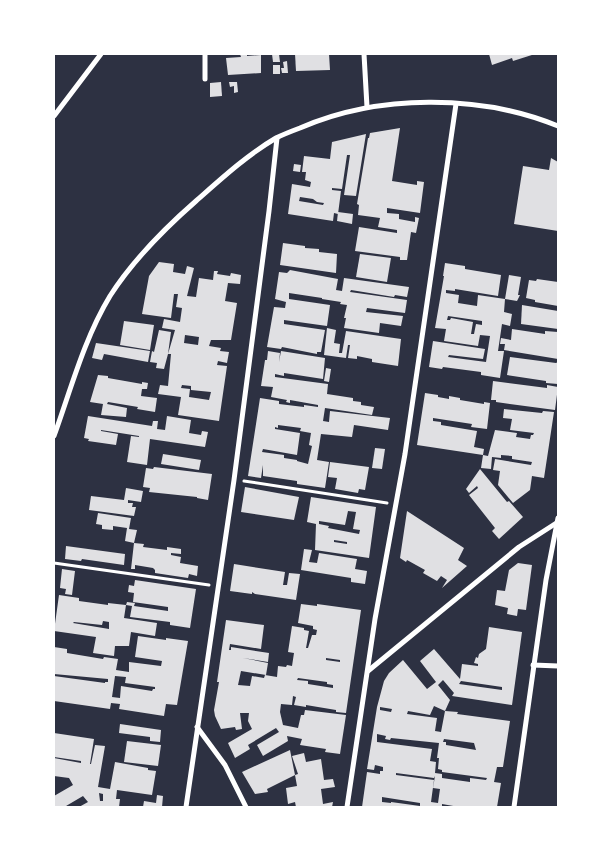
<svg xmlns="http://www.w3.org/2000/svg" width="612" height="861" viewBox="0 0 612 861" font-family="'Golos Text',sans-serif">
  <rect width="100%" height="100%" fill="#2d3142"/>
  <g fill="#e0e0e3" fill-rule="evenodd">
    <path d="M240 54H247V56L261 55V73L228 75 226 58 241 57Z"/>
    <path d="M272 54H279L280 62H273Z"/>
    <path d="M295 54H329L330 70 296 71Z"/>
    <path d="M489 54H535L513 61 512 58 492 65Z"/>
    <path d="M287 61 288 73H282L281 68H284L283 62Z"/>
    <rect x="273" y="65" width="7" height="9"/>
    <path d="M221 82 222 96 210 97V83Z"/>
    <path d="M229 82H237L238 92 234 93V86L230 87Z"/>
    <path d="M400 128 392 181 417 185V181L424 182 420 213 387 208V213L399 214V219L415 222V217L419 218 416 233 411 232 407 260H400V257L355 251 359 227 397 233V230L378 227 380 218 358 215 359 205 357 204 368 138H369L370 133Z"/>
    <path d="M366 134 356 196 344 195 350 155H347L342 189 332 188V190L341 191 338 214 334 213 333 221 288 214 292 184 310 187 311 182 305 180 306 172H302L304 156 330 159 332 142ZM300 197 313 199 317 202 324 203 323 205 299 201Z"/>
    <path d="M551 158 558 162V231L514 224 523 166 549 170Z"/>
    <path d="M294 164 301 165 300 172 293 171Z"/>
    <path d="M338 212 353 214 352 224 337 221Z"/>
    <path d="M283 243 305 246V248L319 249V252L337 254 336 273 280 265Z"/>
    <path d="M360 254 391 258 387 282 356 277Z"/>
    <path d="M159 262 174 264 173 272 185 274 187 266 194 268 187 296 196 297 199 278 213 280 214 271H218L217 274 230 276 231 273 241 275 240 284 228 283 225 301 237 303 231 340H211L209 346 221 348 220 351 229 352 227 363 218 361 217 365 227 366 219 421 178 415 181 397 158 394 160 385 168 386 171 354H168L164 369 156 368 157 363 150 362 152 351 154 352 159 330 171 332 168 354 175 330 162 328 164 319 180 322 182 308 176 307 178 294H174L171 318 142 314 149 276ZM185 335 199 337 198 345 184 343ZM182 385 191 386V390L211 392 209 400 189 397 190 389 181 388Z"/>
    <path d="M445 263 465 266V269L501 275 498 296 455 289V291L446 290V293L459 295 458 303 477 306 478 295 505 299 504 312 512 314 510 326 502 324 498 351H504L500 378 481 375V372L443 367 442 369 429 367 433 341 485 349 483 359 449 355 448 357 486 362 490 336 480 335 478 346 444 341 446 329 435 328 444 276H443ZM448 316 482 321V325L476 324 474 334H471L473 322 451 318 450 320H447Z"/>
    <path d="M290 270 338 279 336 290 342 291 344 278 409 287 407 297 395 295 394 297 351 290 350 292 407 300 405 313 367 308 366 312 403 316 401 326 380 323 379 333 344 328 346 318H344L347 305 340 304 341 302 322 299V298L289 293V299L330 305 327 326 284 320V324L325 330 321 352H317V354L282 347 281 349 267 347 274 307 285 308 286 302 275 299 279 272 287 273Z"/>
    <path d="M509 275 521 277 518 295H520L517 301 505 299Z"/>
    <path d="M537 279 558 282V306L535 302V300L526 298 529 280 536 281Z"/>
    <path d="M522 305 558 311V329L521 324Z"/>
    <path d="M124 321 154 325 150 350 120 345Z"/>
    <path d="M327 328 336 330 334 343 340 344 339 353H342L346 331 401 339 398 366 372 362V359L357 356V359L348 358 350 345H348L346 358 324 355Z"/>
    <path d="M512 329 545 334V331L558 332V359L504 350 505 344H500L501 338 511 340Z"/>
    <path d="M96 343 150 351 148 362 104 354 102 360 92 358Z"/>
    <path d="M268 351 280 353 279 362 281 351 325 358 323 379 284 373V376L275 374V377L328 384 327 394 353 398V401L361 402V405L374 407 372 415 325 408 323 421 329 422 330 411 390 418 388 430 354 425 352 437 321 434 317 460 329 462 325 488 297 484V481L263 476V465L261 478 248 476 260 398 279 401V404L304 407V405L318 407V405L290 400V403L286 402 287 400 271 397 273 387 261 386 265 360H267ZM278 425 301 428 300 431 311 433 309 445 312 446 308 464 297 461V460L284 458V455L262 452 263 449 297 455 300 433 275 429V427L278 428Z"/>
    <path d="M510 357 556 363 558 362V384L546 383V381L507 375Z"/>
    <path d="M326 368 331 369 329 382 324 381Z"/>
    <path d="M98 375 108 376V378L142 384V382L148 383 147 389H142L141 396 157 398 155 412 137 409 138 407 108 402 107 404 127 408 126 417 101 415 103 404 90 402Z"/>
    <path d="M493 381 547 388V385L558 387 555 410 496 402V400H491Z"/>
    <path d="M425 393 438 395V397L449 399V396L460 398V400L484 404V402L490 403 487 429 471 427 472 424 433 418V421L441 422V425L477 431 474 447 484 449 483 455 417 445Z"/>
    <path d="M504 409 542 413 543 411 554 412 544 478 532 476 530 490 513 503 498 485 500 471 493 470 495 459 531 465 532 462 512 459V456L501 455V458L492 457 491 469 481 468 483 455 488 456 495 430 517 433 516 437 530 439 531 435H533L534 433 510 430 512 419 503 418Z"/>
    <path d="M88 416 152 426 153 421H158L157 429 165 430 167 416 191 420 189 433 201 435 202 431 208 432 205 447 150 439 147 465 127 462 131 436 139 437V436L101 430V431L118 434 116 445 88 441 89 439 84 438Z"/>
    <path d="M375 448 385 449 382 469 372 468Z"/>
    <path d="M163 454 201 460 199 470 161 464Z"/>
    <path d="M330 462 369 467 365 490 359 489 358 493 335 489 337 478 328 477Z"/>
    <path d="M154 467 212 474 208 500 197 498V497L149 492 150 488 143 487 146 468 153 469Z"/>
    <path d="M480 469 507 502 509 501 523 517 499 539 492 531 495 528 469 495 478 488 477 486 469 493 466 489Z"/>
    <path d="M245 487 299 497 294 520 241 512Z"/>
    <path d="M126 488 143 491 141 502 128 500V503H133L132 507H136L134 516 89 510 91 496 124 500Z"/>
    <path d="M311 497 376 507 369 558 315 550 316 524 307 522ZM348 511 356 512 353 529 360 530 359 534 328 528 329 526 319 524V521L345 525ZM334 540 347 542V544L334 542Z"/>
    <path d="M407 511 464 548 458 560 467 566 442 588 447 580 441 576 437 581 423 573 425 570 407 560 406 562 400 558Z"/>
    <path d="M98 513 131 518 129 529 137 530 134 543 125 541 127 528 113 526V530L102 529V525L96 524Z"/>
    <path d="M134 543 144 544 143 547 167 550V547L181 549V554L171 553V555L181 557 180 563 198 566 197 576 189 574 188 578 155 573V570L153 568 135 565V569H131Z"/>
    <path d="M66 546 125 554 124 565 82 559 81 561 65 559Z"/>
    <path d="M304 549 312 550 309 562 317 563 319 553 357 559 355 569 367 571 365 584 351 582V578L301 570Z"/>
    <path d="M518 563 532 565 526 610 518 609 517 616 507 614 508 608 495 605 497 590 505 591 509 570Z"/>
    <path d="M234 564 285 572 283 585H287L289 573 300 574 296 600 255 594 252 592V594L230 591Z"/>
    <path d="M62 569 75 571 72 595 65 594 66 589 60 588Z"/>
    <path d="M135 580 196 589 190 628 170 625V622L130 617 132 606 126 605 124 618 157 623 155 636 131 632 129 646H115L114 656 93 653 96 637 54 631 59 595 79 598V601L108 605V603L126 605 127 602 135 603 134 606 168 611V607L133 602 134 593 128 592 129 585 134 586ZM103 621 109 622V629L73 623 74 622 102 625Z"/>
    <path d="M301 604 317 606V604L361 610 346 713 336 712V710L306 705V707L294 705 296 697 293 696 292 705 281 704 280 712 283 725 298 728 301 715H304L305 710 346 715 340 754 325 752 326 749 300 745 302 739 287 736 288 741 263 756 257 745 279 732 276 728 248 745 250 749 235 758 228 743 252 729 248 721 249 713H240L242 729 236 730 235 727 221 729 215 716 214 710 219 682H217L226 620 264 625 261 649 230 644 229 650H231V647L269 653 268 662 243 658 268 663 266 675 241 671 238 685 250 686 252 676 264 678 265 675 277 677 278 666 286 667 287 665 292 666 294 653 288 652 292 626 304 628V630L309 631 306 648H308L312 635H316L317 630 313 629V626L298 623ZM326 658 340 660V662L326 660ZM298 678 327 682V684L333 685V688L308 684V681L297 680Z"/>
    <path d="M489 627 522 632 512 705 452 696 454 693 443 680 438 685 450 700 445 711 458 712 457 714 510 721 503 767H497L494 782 501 783 497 807H459L442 804V807H362L367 772 380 774V771H383V767L375 765 374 770 367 769 377 707 384 681 389 673 403 660 427 689 436 682 420 661 434 649 460 679 462 664 478 666V664L474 663 476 657 478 658 479 654 486 649ZM461 681 502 687V690L459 684ZM434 706 445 711 441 732 435 731 437 718 407 714 408 711 430 715ZM380 707 392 709 391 712 380 710ZM377 734 386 736 385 739 390 740 391 738 439 743 437 758H439L438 769 442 770V772L487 778 486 780 470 778V782L442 778V774L435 773 436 762 430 761 432 749 377 742ZM444 739 474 743 476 750 446 745V742H443ZM396 773 434 778 435 776 433 788 440 789 438 803 431 802 434 780 396 775ZM382 797 420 803V806L391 802V803L382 802Z"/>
    <path d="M138 636 166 640V638L188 641 177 705 166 704 164 716 119 709 120 704 111 703 110 709 54 701V676L105 683V682H108V679L54 674V647L67 649V653L103 659 104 657 118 659 116 670 129 672V662L161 666 162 661 135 657ZM115 676 126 677 125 683 155 687V689H153L152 691 121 686 120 698 112 697Z"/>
    <path d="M120 724 161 730 160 742 150 741V737L119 733Z"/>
    <path d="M54 733 94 739 90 764H91L95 745 105 746 98 787 110 789 115 762 148 768V770L156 771 152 795 117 790 116 799H120L119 807H79L88 802 83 796 66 806 67 807H54V796L73 785 69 778 54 776V758L81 763V761L54 757ZM99 793 103 794V801H100Z"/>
    <path d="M127 741 161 745 158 766 124 762Z"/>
    <path d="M290 750 295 775 298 774 292 756 304 753 306 762 321 759 324 780 333 779 335 787 321 789 323 804 333 802 332 807H296L295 802 288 804 286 788 297 786 295 775 267 789 268 792 255 794 242 772Z"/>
    <path d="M157 795 163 796 162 807H143L144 801 156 803Z"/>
  </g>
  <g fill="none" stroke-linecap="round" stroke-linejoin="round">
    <g stroke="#fff" stroke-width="3">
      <path d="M244 481 387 503"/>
      <path d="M54 563 209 585"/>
    </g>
    <g stroke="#fff" stroke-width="5">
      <path d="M205 54V79"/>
      <path d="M364 54 367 107"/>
      <path d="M54 116 101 54"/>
      <path d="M54 436C71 389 84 339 110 296 133 260 164 229 196 201 221 179 247 155 276 138 284 134 292 131 300 128 378 94 480 94 558 126"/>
      <path d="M533 665 558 666"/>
      <path d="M368 671 519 547 558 522"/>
      <path d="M197 727 225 765 246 807"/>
      <path d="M186 807 234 480 269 211 277 138"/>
      <path d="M347 807 375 619 405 454 456 104"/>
      <path d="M514 807 546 580 558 518"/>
    </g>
  </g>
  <rect width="612" height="861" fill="none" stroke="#ffffff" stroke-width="110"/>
</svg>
